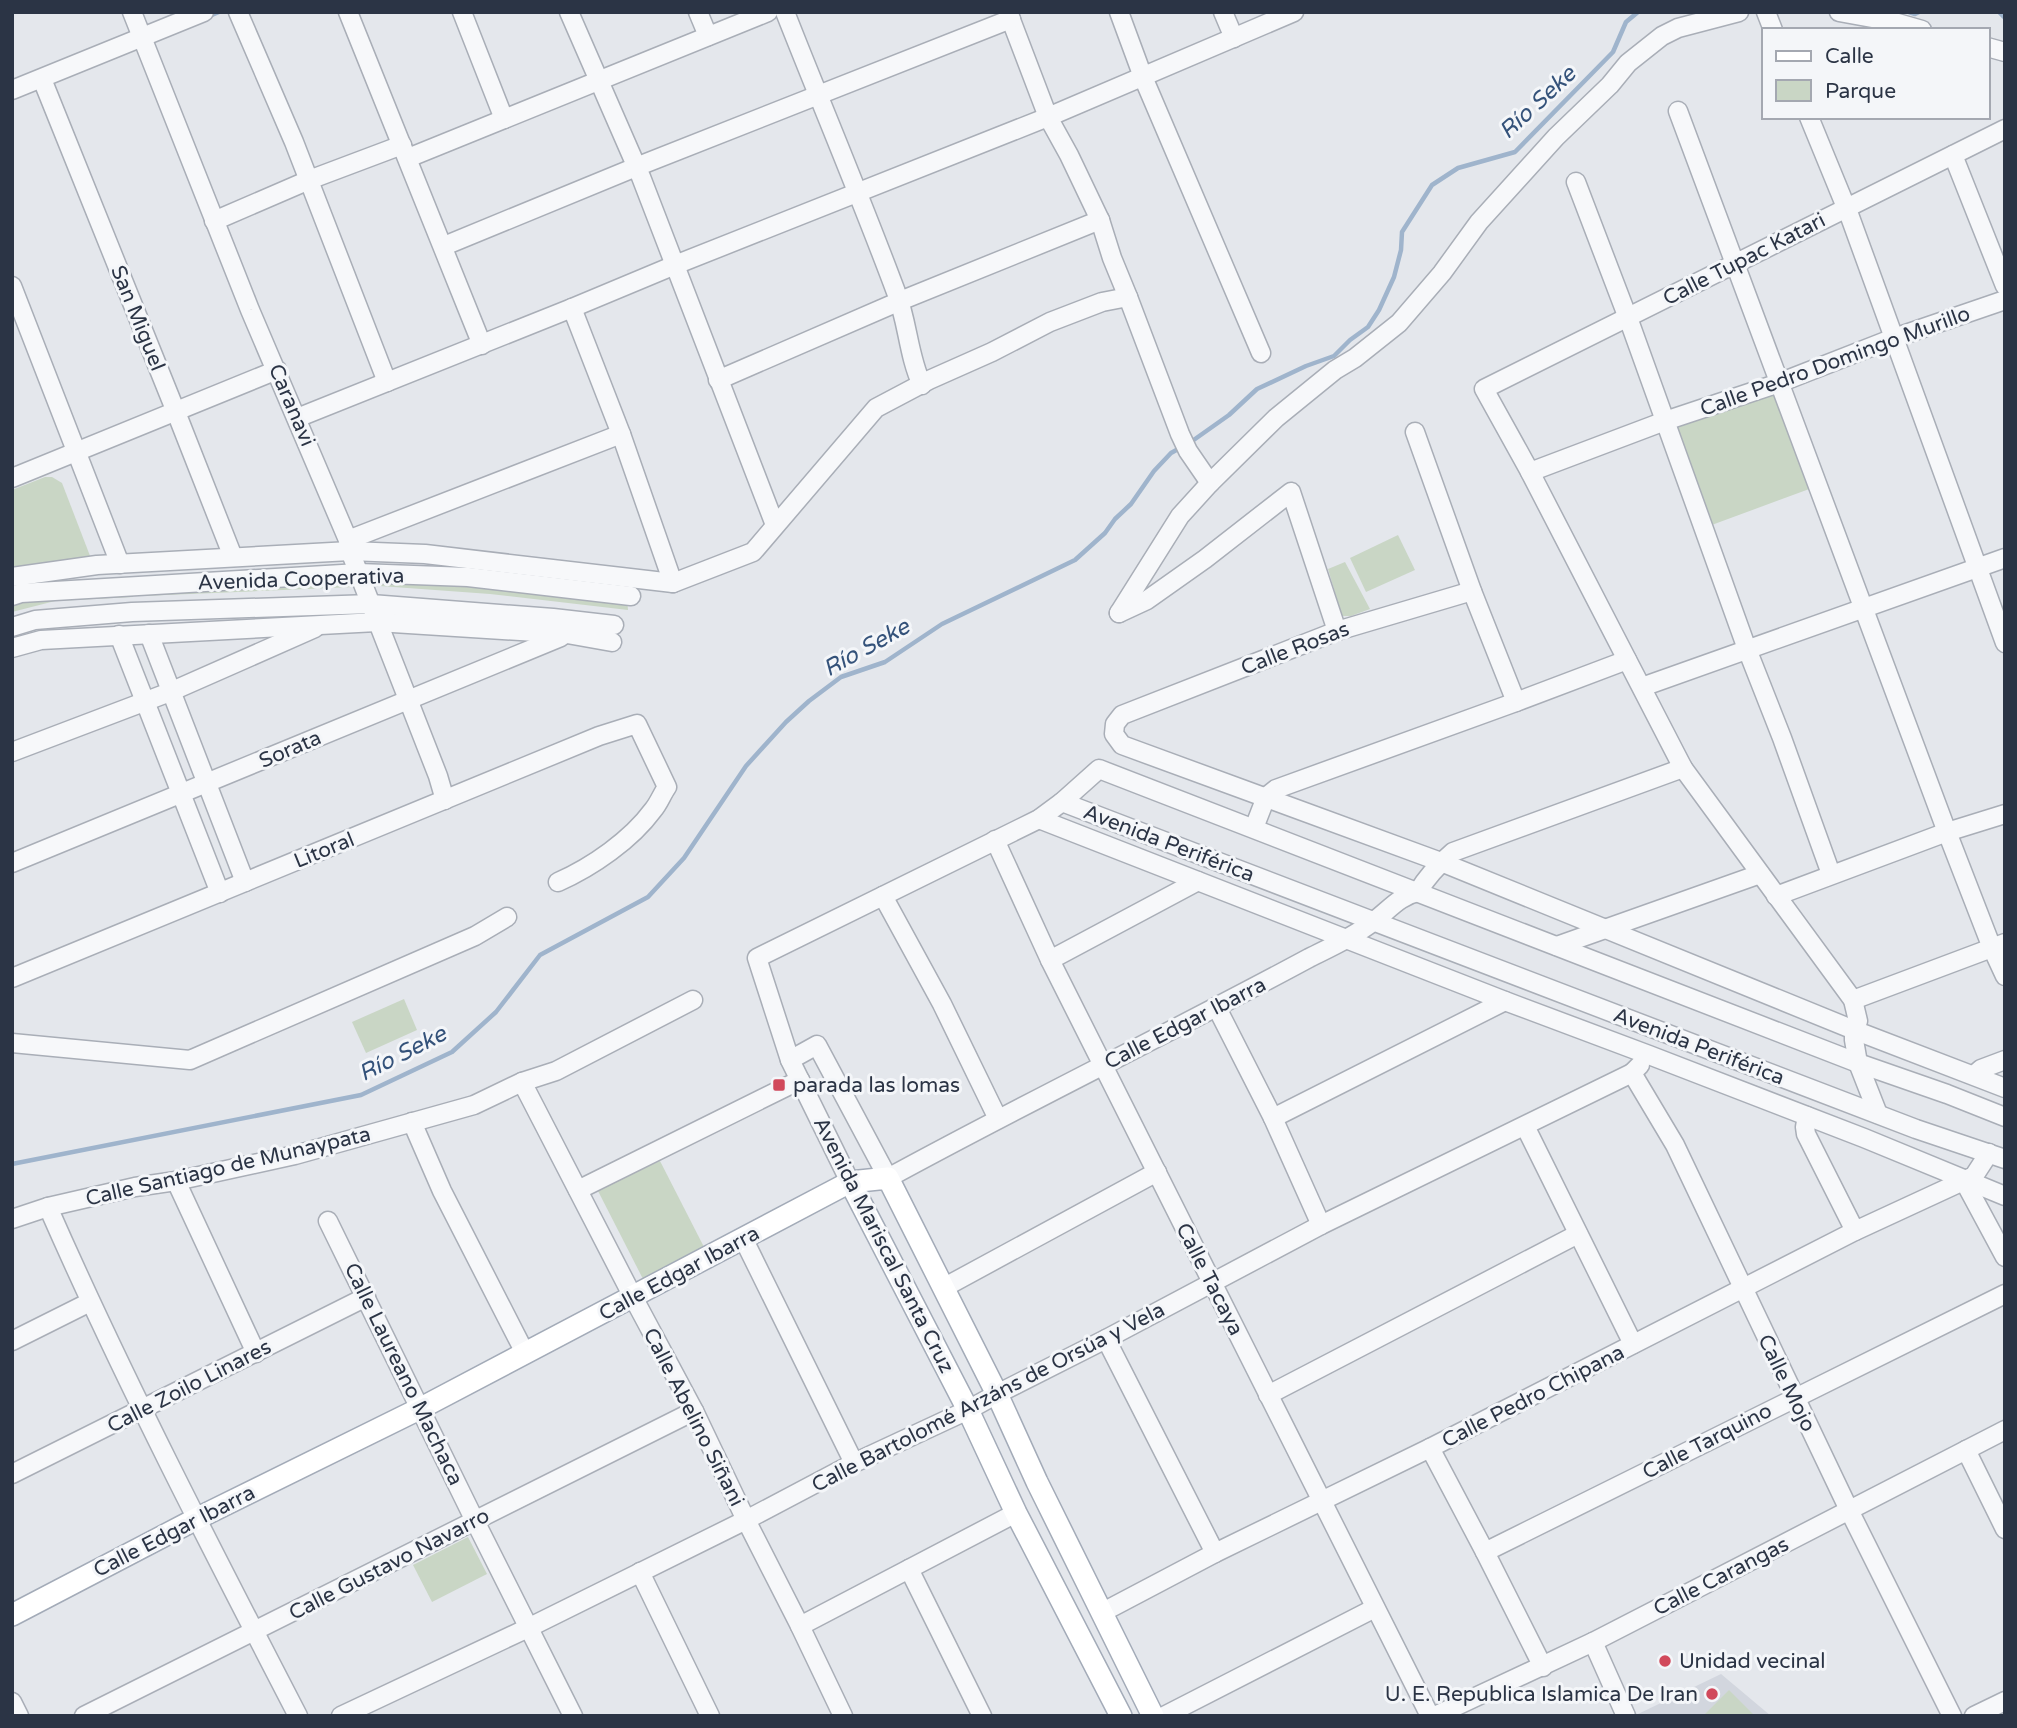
<svg xmlns="http://www.w3.org/2000/svg" width="2017" height="1728" viewBox="0 0 2017 1728" font-family="'Varela Round',sans-serif">
  <rect width="100%" height="100%" fill="#e4e7ec"/>
  <path fill="#d2d6de" d="M1721 1674 1771 1716H1639L1638 1714Z"/>
  <g fill="#c9d6c5">
    <path d="M1775 389 1812 488 1709 526 1672 427Z"/>
    <path d="M45 477H52L62 483 92 561 12 573V490Z"/>
    <path d="M1398 535 1415 570 1366 592 1350 558Z"/>
    <path d="M1345 562 1370 609 1351 616H1342L1328 569Z"/>
    <path d="M379 574 627 600 628 610 490 594 380 586Z"/>
    <path d="M351 577 353 587 142 596 141 584Z"/>
    <path d="M131 585 133 597 55 601 12 612V597Z"/>
    <path d="M404 999 417 1030 366 1053 352 1022Z"/>
    <path d="M660 1161 705 1249 643 1279 597 1189Z"/>
    <path d="M468 1537 487 1574 432 1602 413 1565Z"/>
    <path d="M1729 1690 1755 1716H1703Z"/>
  </g>
  <g fill="none" stroke-linecap="round" stroke-linejoin="round">
    <g stroke="#9fb4cc" stroke-width="4.5">
      <path d="M1909 12 1915 14 1919 12"/>
      <path d="M1999 12 2005 18"/>
      <path d="M207 17 219 12"/>
      <path d="M1188 444 1229 415 1257 389 1306 366 1334 356 1350 340 1368 327 1379 310 1394 277 1401 250 1402 232 1432 185 1458 168 1515 152 1613 52 1626 22 1638 12"/>
      <path d="M12 1164 361 1095 452 1052 496 1012 540 955 648 897 684 858 746 766 786 722 809 701 841 677 885 662 942 624 1075 560 1105 533 1115 519 1131 504 1154 471 1171 453 1180 448"/>
    </g>
    <g stroke="#a9aeb7" stroke-width="21">
      <g id="minor">
        <path d="M132 12 250 310 348 540 350 551 438 776 445 800"/>
        <path d="M238 12 294 142 387 382"/>
        <path d="M348 12 482 345"/>
        <path d="M462 12 504 119"/>
        <path d="M569 12 641 177 775 525"/>
        <path d="M698 12 708 36"/>
        <path d="M785 12C822 106 861 198 896 292 908 322 908 355 922 385"/>
        <path d="M1008 12 1048 117 1069 155 1100 220 1112 258 1128 297"/>
        <path d="M1119 12 1143 77 1261 353"/>
        <path d="M1223 12 1234 38"/>
        <path d="M1766 12 1773 30"/>
        <path d="M1839 12 1894 22 1922 30"/>
        <path d="M1987 47 2005 52"/>
        <path d="M42 79 176 412 233 557"/>
        <path d="M12 90 204 12"/>
        <path d="M1678 111 1947 832 1992 948 2005 976"/>
        <path d="M1809 117 1850 217 2005 643"/>
        <path d="M1953 155 2005 286"/>
        <path d="M408 158 768 12"/>
        <path d="M1576 182 1631 326 1747 649 1782 738 1831 874"/>
        <path d="M214 221 309 180 402 145"/>
        <path d="M444 246 636 167 1011 19"/>
        <path d="M12 286 120 564"/>
        <path d="M572 308 621 434 673 583"/>
        <path d="M718 380 900 301 1100 220"/>
        <path d="M297 418 572 308 675 265 1048 117 1294 12"/>
        <path d="M1415 432 1472 591 1516 702"/>
        <path d="M1530 472 1665 421 1779 383 1894 338 2005 300"/>
        <path d="M12 478 277 370"/>
        <path d="M348 540 621 434"/>
        <path d="M12 577 97 565 350 551 425 554 673 583 753 552 876 408 929 380 992 352 1050 322 1102 302 1128 297 1180 434 1188 451 1210 483"/>
        <path d="M1472 591 1337 631 1122 715 1115 724 1114 734 1122 745 1441 862 1854 1030 2005 1088"/>
        <path d="M12 596 21 593 359 573 468 577 631 596"/>
        <path d="M1119 613 1180 516 1210 483 1276 418 1335 370 1355 358 1399 323 1442 273 1479 222 1556 137 1610 85 1628 63 1662 36 1678 28 1739 12"/>
        <path d="M1119 613 1147 600 1205 559 1291 492 1337 631"/>
        <path d="M12 627 35 620 132 612 371 604 553 618 614 625"/>
        <path d="M149 634 245 882"/>
        <path d="M119 635 220 893"/>
        <path d="M12 648 41 640 377 622 567 634 612 642"/>
        <path d="M1642 687 2005 558"/>
        <path d="M12 752 170 692 315 628"/>
        <path d="M1062 802 1916 1129 2005 1159"/>
        <path d="M1039 819 1505 1001 1649 1055 1864 1138 2005 1196"/>
        <path d="M1254 828 1266 797 1276 789 1516 702 1627 660"/>
        <path d="M995 840 1050 960 1430 1716"/>
        <path d="M12 863 561 637"/>
        <path d="M883 896 942 1004 998 1119"/>
        <path d="M1776 896 1947 832 2005 814"/>
        <path d="M1557 946 1760 874"/>
        <path d="M1050 960 1198 881"/>
        <path d="M12 978 599 736 637 724 667 787C662 794 659 803 653 810 631 840 592 867 558 882"/>
        <path d="M1853 1000 2005 943"/>
        <path d="M1217 1008 1273 1118 1321 1225"/>
        <path d="M12 1043 190 1060 475 936 507 917"/>
        <path d="M790 1060 817 1045 888 1178C1027 1102 1170 1033 1309 958 1331 947 1355 936 1374 921 1389 910 1399 896 1418 892 1427 876 1439 864 1453 852L1683 768"/>
        <path d="M1640 1065 1632 1073 1675 1145 1849 1510 1952 1716"/>
        <path d="M1974 1075 1981 1069 2005 1060"/>
        <path d="M522 1082 633 1297 694 1411 746 1520 800 1626 843 1716"/>
        <path d="M1878 1114 1858 1063 1854 1040V1030L1858 1021 1853 1000 1683 768 1530 472 1484 389 2005 129"/>
        <path d="M1807 1116 1805 1127 1806 1134 1855 1231"/>
        <path d="M1273 1118 1505 1001"/>
        <path d="M412 1122 442 1191 525 1353"/>
        <path d="M1525 1126 1633 1344"/>
        <path d="M1963 1179 2005 1257"/>
        <path d="M176 1181 256 1353"/>
        <path d="M850 1182 790 1060 757 958 1039 819 1062 802 1099 769 1858 1063 1947 1094 2005 1117"/>
        <path d="M578 1190 800 1080"/>
        <path d="M48 1207C124 1380 211 1548 298 1716"/>
        <path d="M12 1219 48 1207 135 1187 176 1181 295 1155 474 1105 522 1082 556 1071 693 1000"/>
        <path d="M328 1221 475 1521 573 1716"/>
        <path d="M743 1238 854 1463"/>
        <path d="M943 1288 1157 1172"/>
        <path d="M1106 1339 1215 1553"/>
        <path d="M12 1341 90 1302"/>
        <path d="M1268 1395 1578 1234"/>
        <path d="M1430 1448 1485 1552 1543 1667"/>
        <path d="M1966 1450 2005 1529"/>
        <path d="M12 1474 366 1297"/>
        <path d="M1485 1552 2005 1294"/>
        <path d="M909 1569 982 1716"/>
        <path d="M640 1572 710 1716"/>
        <path d="M1103 1612 1215 1553 1430 1448 1855 1231 1974 1176 1989 1153"/>
        <path d="M800 1626 1016 1513"/>
        <path d="M1593 1642 1626 1716"/>
        <path d="M12 1702 19 1716"/>
        <path d="M84 1716 694 1411"/>
        <path d="M341 1716 528 1628 746 1520 854 1463 968 1410 997 1394 1106 1339 1321 1225 1632 1073"/>
        <path d="M1164 1716 1375 1608"/>
        <path d="M1435 1716 1593 1642 2005 1430"/>
        <path d="M1974 1716 2005 1701"/>
      </g>
    </g>
    <g stroke="#a3abb8" stroke-width="24">
      <g id="major">
        <path d="M850 1182 968 1410 1016 1513 1121 1716"/>
        <path d="M12 1615 196 1519 421 1408 850 1182 888 1178 997 1394 1037 1482 1153 1716"/>
      </g>
    </g>
    <use href="#minor" stroke="#f7f8fa" stroke-width="18"/>
    <use href="#major" stroke="#fff" stroke-width="21"/>
  </g>
  <g fill="#d1495b" stroke="#f4f6f9" stroke-width="2.5">
    <rect x="772" y="1078" width="14" height="14" rx="3.5"/>
    <circle cx="1665" cy="1661" r="7"/>
    <circle cx="1712" cy="1694" r="7"/>
  </g>
  <g text-anchor="middle" stroke-width="6" stroke-linejoin="round" paint-order="stroke">
    <g font-size="21" fill="#2b3445" stroke="#f4f6f9">
      <text transform="translate(1744 259) rotate(-27)" y="7">Calle Tupac Katari</text>
      <text transform="translate(138 318) rotate(68)" y="7">San Miguel</text>
      <text transform="translate(1835 361) rotate(-20)" y="7">Calle Pedro Domingo Murillo</text>
      <text transform="translate(292 405) rotate(67)" y="7">Caranavi</text>
      <text transform="translate(301 579) rotate(-2)" y="7">Avenida Cooperativa</text>
      <text transform="translate(1295 648) rotate(-21)" y="7">Calle Rosas</text>
      <text transform="translate(290 749) rotate(-23)" y="7">Sorata</text>
      <text transform="translate(1169 843) rotate(21)" y="7">Avenida Periférica</text>
      <text transform="translate(324 850) rotate(-22)" y="7">Litoral</text>
      <text transform="translate(1185 1023) rotate(-27)" y="7">Calle Edgar Ibarra</text>
      <text transform="translate(1699 1046) rotate(21)" y="7">Avenida Periférica</text>
      <text transform="translate(228 1166) rotate(-13)" y="7">Calle Santiago de Munaypata</text>
      <text transform="translate(884 1245) rotate(63)" y="7">Avenida Mariscal Santa Cruz</text>
      <text transform="translate(679 1273) rotate(-28)" y="7">Calle Edgar Ibarra</text>
      <text transform="translate(1210 1279) rotate(63)" y="7">Calle Tacaya</text>
      <text transform="translate(404 1374) rotate(64)" y="7">Calle Laureano Machaca</text>
      <text transform="translate(1787 1383) rotate(64)" y="7">Calle Mojo</text>
      <text transform="translate(189 1386) rotate(-27)" y="7">Calle Zoilo Linares</text>
      <text transform="translate(1533 1396) rotate(-27)" y="7">Calle Pedro Chipana</text>
      <text transform="translate(988 1397) rotate(-27)" y="7">Calle Bartolomé Arzáns de Orsúa y Vela</text>
      <text transform="translate(694 1417) rotate(63)" y="7">Calle Abelino Siñani</text>
      <text transform="translate(1707 1441) rotate(-27)" y="7">Calle Tarquino</text>
      <text transform="translate(174 1531) rotate(-27)" y="7">Calle Edgar Ibarra</text>
      <text transform="translate(389 1564) rotate(-27)" y="7">Calle Gustavo Navarro</text>
      <text transform="translate(1721 1576) rotate(-27)" y="7">Calle Carangas</text>
    </g>
    <g font-size="21" fill="#2b3445" stroke="#f4f6f9" text-anchor="start">
      <text x="793" y="1092">parada las lomas</text>
      <text x="1679" y="1668">Unidad vecinal</text>
      <text x="1698" y="1701" text-anchor="end">U. E. Republica Islamica De Iran</text>
    </g>
    <g font-size="23" font-style="italic" fill="#34527a" stroke="#f4f6f9">
      <text transform="translate(1537 102) rotate(-43)" y="8">Río Seke</text>
      <text transform="translate(866 647) rotate(-29)" y="8">Río Seke</text>
      <text transform="translate(402 1053) rotate(-27)" y="8">Río Seke</text>
    </g>
  </g>
  <rect width="2017" height="1728" fill="none" stroke="#2b3445" stroke-width="28"/>
  <rect x="1762" y="28" width="228" height="91" fill="#f4f6f9" stroke="#a4a8b1" stroke-width="2"/>
  <rect x="1776" y="51" width="35" height="10" fill="#ffffff" stroke="#a4a8b1" stroke-width="2"/>
  <text x="1825" y="63" font-size="21" fill="#2b3445">Calle</text>
  <rect x="1776" y="80" width="35" height="21" fill="#c9d6c5" stroke="#a4a8b1" stroke-width="2"/>
  <text x="1825" y="98" font-size="21" fill="#2b3445">Parque</text>
</svg>
